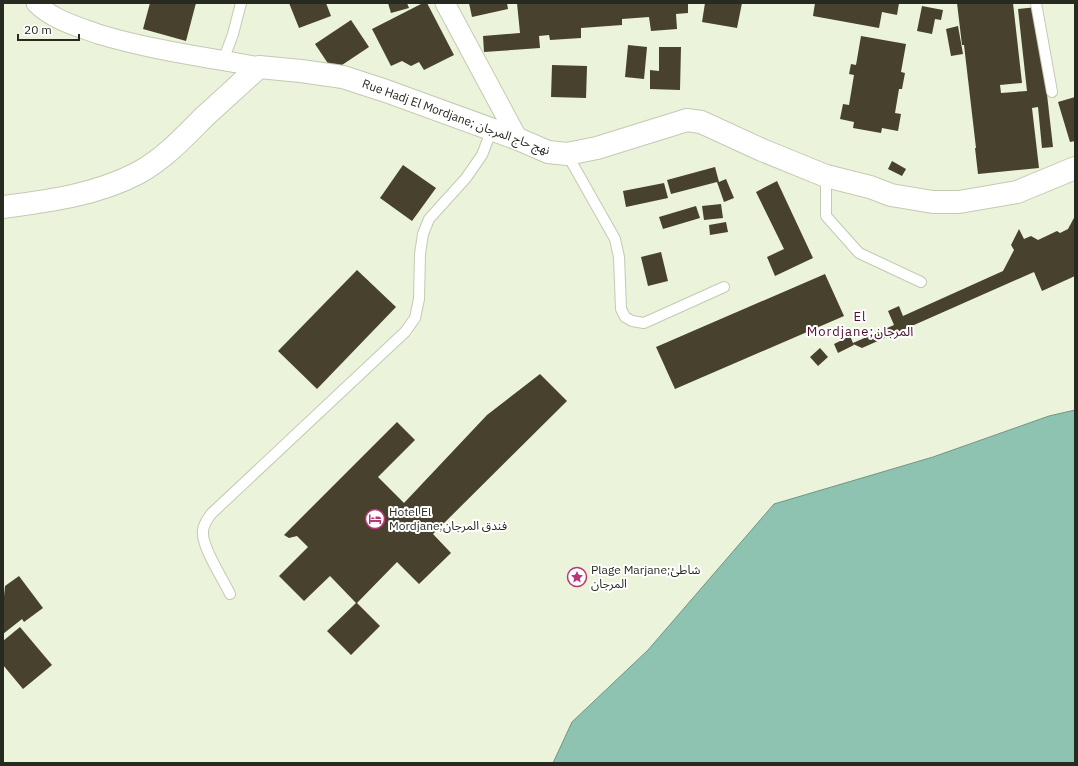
<svg xmlns="http://www.w3.org/2000/svg" width="1078" height="766" viewBox="0 0 1078 766" font-family="'IBM Plex Sans','Noto Sans Arabic',sans-serif">
  <rect width="100%" height="100%" fill="#ecf3db"/>
  <path fill="#8fc3b1" stroke="#709586" d="M1075 410V763H553L572 722 648 650 774 504 933 457 1049 416Z"/>
  <g fill="#47412d">
    <path d="M150 3H196L186 41 143 29Z"/>
    <path d="M289 3H326L331 16 299 28Z"/>
    <path d="M388 3H407L409 8 391 13Z"/>
    <path d="M423 3H427L454 55 424 70 419 62 411 66 402 61 391 66 372 29Z"/>
    <path d="M469 3H507L508 9 472 17Z"/>
    <path d="M517 3H688V13L676 14 677 29 651 31 649 17 622 19V25L581 28V38L550 40 549 35 539 36 540 48 484 52 483 36 520 33Z"/>
    <path d="M705 3H742L737 28 702 22Z"/>
    <path d="M815 3H899L897 15 882 12 879 28 813 16Z"/>
    <path d="M957 3H1013L1022 83 1000 85 1001 93 1027 91 1018 9 1037 7 1053 147 1042 148 1038 107 1032 108 1039 168 978 174 975 148H976L964 45H962Z"/>
    <path d="M922 6 943 10 941 20 935 19 932 34 917 31Z"/>
    <path d="M351 20 369 47 333 71 315 44Z"/>
    <path d="M958 26 963 54 951 56 946 29Z"/>
    <path d="M861 36 906 44 901 72 905 73 902 89H899L895 113 901 114 898 131 882 128 881 133 853 128 854 122 840 119 843 104 849 105 854 75 849 74 851 64 856 65Z"/>
    <path d="M628 45 647 47 644 79 625 77Z"/>
    <path d="M659 47H681L680 90 650 89V70L659 71Z"/>
    <path d="M552 65 587 66 586 98 551 97Z"/>
    <path d="M1075 97V141L1070 142 1058 102Z"/>
    <path d="M892 161 906 169 902 176 888 169Z"/>
    <path d="M403 165 436 188 412 221 380 198Z"/>
    <path d="M715 167 719 182 726 179 734 198 724 202 717 182 671 194 667 180Z"/>
    <path d="M777 181 813 258 775 276 767 257 784 249 756 192Z"/>
    <path d="M664 183 668 198 626 207 623 191Z"/>
    <path d="M721 204 723 218 704 220 702 206Z"/>
    <path d="M696 206 700 218 663 229 659 217Z"/>
    <path d="M1075 216V276L1042 291 1034 272 862 348 853 344 854 345 838 353 834 344 850 336 853 343 894 325 888 311 899 306 903 316 1003 271 1014 250 1011 245 1019 229 1024 239 1031 236 1038 240 1057 231 1060 233 1068 229Z"/>
    <path d="M726 222 728 232 710 235 709 225Z"/>
    <path d="M661 252 668 281 648 286 641 257Z"/>
    <path d="M357 270 396 307 317 389 278 351Z"/>
    <path d="M825 274 844 316 675 389 656 347Z"/>
    <path d="M820 348 828 357 818 366 810 357Z"/>
    <path d="M540 374 567 401 433 534 451 553 419 584 397 562 357 603 380 626 351 655 327 631 356 603 330 576 304 601 279 576 308 547 297 536 289 538 284 535 397 422 415 440 378 477 404 503 487 415Z"/>
    <path d="M19 576 43 608 24 622 22 619 3 634V597L4 596 5 586Z"/>
    <path d="M20 627 52 665 23 689 3 665V641Z"/>
  </g>
  <g fill="none" stroke-linecap="round" stroke-linejoin="round">
    <g stroke="#c3cab2" stroke-width="12">
      <g id="service">
        <path d="M1036 3 1052 92"/>
        <path d="M223 61 233 34 241 3"/>
        <path d="M567 154 615 239 619 257 621 309 625 317 632 321 644 323 724 287"/>
        <path d="M826 176V216L859 253 921 282"/>
        <path d="M230 594C223 579 203 549 203 534 202 526 207 520 211 514L405 332 415 318 419 299 420 254 423 234 429 219 466 178 482 155 492 129"/>
      </g>
    </g>
    <g stroke="#c3cab2" stroke-width="21">
      <g id="minor">
        <path d="M36 3C53 20 76 26 98 34 151 50 205 57 259 67"/>
        <path d="M445 3 518 139"/>
      </g>
    </g>
    <g stroke="#c3cab2" stroke-width="24">
      <path id="tertiary" d="M3 207C49 201 96 195 138 173 164 159 184 137 205 116 223 100 241 83 259 67L301 71 343 77 386 91 518 139 548 152 567 154 597 148 687 120 701 122 762 150 826 176 870 187 891 195 933 202H959L1017 192 1075 168"/>
    </g>
    <use href="#service" stroke="#fff" stroke-width="10"/>
    <use href="#minor" stroke="#fff" stroke-width="19"/>
    <use href="#tertiary" stroke="#fff" stroke-width="22"/>
  </g>
  <defs>
    <g id="hotel-ring" transform="scale(1)"><circle r="9.5" fill="#fff" stroke="#bc3677" stroke-width="1.5"/><path d="M-6-4.5h1.5V1H6V5H4.5V3h-9V5H-6ZM-4 0a1.8 1.8 0 1 1 3.6 0ZM.5 0V-2.5h3Q6-2.5 6 0Z" fill="#bc3677"/></g>
    <g id="sight-ring" transform="scale(1)"><circle r="9.5" fill="#fff" stroke="#bc3677" stroke-width="1.5"/><path d="M0-6L1.8-2.2L6-1.7L2.9 1.2L3.7 5.4L0 3.3L-3.7 5.4L-2.9 1.2L-6-1.7L-1.8-2.2Z" fill="#bc3677"/></g>
  </defs>
  <g fill-rule="evenodd">
    <use href="#hotel-ring" x="375" y="519"/>
    <use href="#sight-ring" x="577" y="577"/>
  </g>
  <g text-anchor="middle" stroke-width="4" stroke-linejoin="round" paint-order="stroke">
    <g font-size="12" fill="#272a21" stroke="#fff">
      <text transform="translate(456 117) rotate(20)" y="4">Rue Hadj El Mordjane; نهج حاج المرجان</text>
    </g>
    <g font-size="12" fill="#272a21" stroke="#fff" text-anchor="start">
      <text x="389" y="516">Hotel El<tspan x="389" dy="14">Mordjane;فندق المرجان</tspan></text>
      <text x="591" y="574">Plage Marjane;شاطئ<tspan x="591" dy="14">المرجان</tspan></text>
    </g>
    <g font-size="13" letter-spacing="1" fill="#4f0e2f" stroke="#fff">
      <text x="860" y="321">El<tspan x="860" dy="15">Mordjane;المرجان</tspan></text>
    </g>
  </g>
  <rect width="1078" height="766" fill="none" stroke="#272a21" stroke-width="8"/>
  <path d="M18 34v6h61v-6" fill="none" stroke="#272a21" stroke-width="2"/>
  <text x="24" y="34" font-size="12" fill="#272a21" stroke="#ffffff" stroke-width="3" paint-order="stroke">20 m</text>
</svg>
